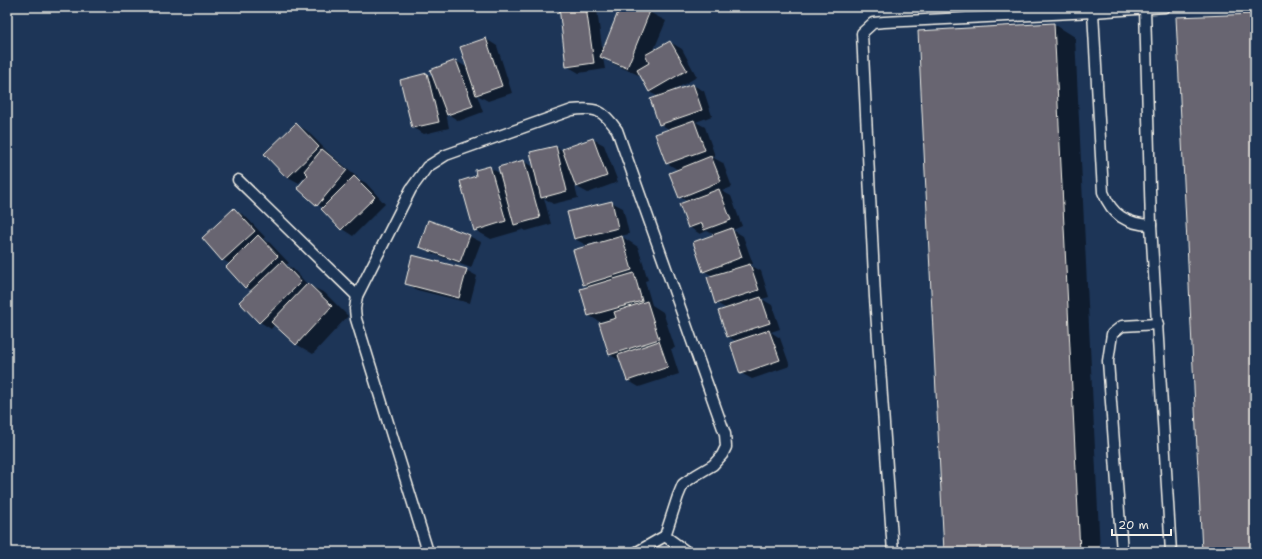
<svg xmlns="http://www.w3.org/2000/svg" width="1262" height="559" viewBox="0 0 1262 559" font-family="'Shantell Sans',sans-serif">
  <rect width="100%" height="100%" fill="#1d3557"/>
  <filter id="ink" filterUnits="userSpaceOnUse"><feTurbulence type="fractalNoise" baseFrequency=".025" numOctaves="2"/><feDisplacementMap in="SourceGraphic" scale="8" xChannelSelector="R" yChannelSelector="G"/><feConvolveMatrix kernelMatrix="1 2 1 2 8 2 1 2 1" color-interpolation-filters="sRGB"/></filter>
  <g filter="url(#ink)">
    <g fill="#0007">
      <path d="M564 7H591L597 10 603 54 621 7H637L649 12 666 21 653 52 670 42 682 49 697 77 674 90 675 91 693 85 704 91 712 116 696 122 705 127 715 156 712 157 723 163 732 187 722 191 731 196 742 226 733 230 743 236 753 264 750 265 761 271 769 297 762 299 772 305 780 329 771 332 780 338 790 366 752 379 741 373 737 342 727 336V309L716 303 713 276 704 271 715 235 707 231 700 234 689 227 688 202 680 197 678 170 667 163 669 129 660 124 659 97 649 92 641 76 618 66 603 58 605 69 579 73 567 66Z"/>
      <path d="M1054 24 1075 37 1100 552H945Z"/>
      <path d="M486 39 497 46 512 93 488 101 477 95 483 112 459 121 446 113 449 128 424 134 413 128 427 74 435 79 456 61 468 68Z"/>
      <path d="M296 124 307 131 330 154 358 177 357 178 366 183 385 204 353 236 342 229 322 209 323 208 318 205 305 177 299 183 288 177Z"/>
      <path d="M593 139 604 145 618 182 588 193 575 186 578 198 553 204 544 198 551 224 526 231 521 228 522 230 491 239 475 230 478 176 489 167 501 174 524 161 534 167 556 147 562 150Z"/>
      <path d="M611 202 623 208 629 234 621 236 638 247 648 280 645 281 652 305 663 312 675 348 671 349 679 374 639 387 627 380 621 361 610 355 611 319 600 322 588 315 589 287 583 284 599 244 598 242 586 245 575 239Z"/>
      <path d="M234 209 245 216 265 237 263 239 270 243 289 263 286 265 293 269 308 285 325 293 348 316 313 354 296 344 275 324 271 329 260 322 253 291 246 287 230 264 223 260Z"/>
      <path d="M469 236 481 242 471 268 431 253 420 246Z"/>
      <path d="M466 270 477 276 470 303 417 290 406 283Z"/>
    </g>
    <g fill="#676571" stroke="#f4f1e8">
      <path d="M559 7H586L594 63 566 67Z"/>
      <path d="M620 7H640L650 11 627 68 600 57Z"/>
      <path d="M1255 14V552H1202L1176 17Z"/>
      <path d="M1054 23 1080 552H944L918 31Z"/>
      <path d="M486 38 502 86 476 95 460 47Z"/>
      <path d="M670 41 687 70 649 92 637 70 649 63 645 55Z"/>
      <path d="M456 60 473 106 447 115 430 70Z"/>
      <path d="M427 73 439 122 412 128 400 80Z"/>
      <path d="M693 84 702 110 659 125 650 99Z"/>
      <path d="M694 120 705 150 666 164 655 134Z"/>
      <path d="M296 123 319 147 287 178 264 154Z"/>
      <path d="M593 138 607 176 576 187 562 149Z"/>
      <path d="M556 146 567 191 541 198 530 152Z"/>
      <path d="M322 149 347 170 317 206 297 188 308 175 304 171Z"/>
      <path d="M711 156 721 181 679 198 669 173Z"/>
      <path d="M524 160 540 218 514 225 498 167Z"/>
      <path d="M490 166 506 221 474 231 460 181 476 176 475 170Z"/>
      <path d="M354 176 375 197 341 230 321 209Z"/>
      <path d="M719 189 731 220 704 230 702 223 688 228 679 204Z"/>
      <path d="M612 201 618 228 574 239 567 212Z"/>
      <path d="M234 208 255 231 222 261 202 238Z"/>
      <path d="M428 220 470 235 460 262 419 247Z"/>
      <path d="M732 228 742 257 703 272 693 242Z"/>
      <path d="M258 235 278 256 245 288 226 267Z"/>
      <path d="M622 236 632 270 583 285 573 250Z"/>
      <path d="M412 255 467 269 459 298 405 284Z"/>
      <path d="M282 261 301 282 259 323 239 302Z"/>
      <path d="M750 264 759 290 715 304 707 277Z"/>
      <path d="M634 273 642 301 588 316 580 289Z"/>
      <path d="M308 283 332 306 296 345 271 322Z"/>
      <path d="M761 297 770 323 727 337 718 311Z"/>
      <path d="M647 301 659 339 609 355 599 323 616 318 614 312Z"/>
      <path d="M769 330 780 360 740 374 730 343Z"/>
      <path d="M659 341 668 367 627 381 618 355Z"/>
    </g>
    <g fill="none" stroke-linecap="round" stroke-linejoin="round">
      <g stroke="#f4f1e8" stroke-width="13">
        <g id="service">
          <path d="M1145 8 1151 225 1171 552"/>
          <path d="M1093 12 1103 192C1112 215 1126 224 1151 225"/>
          <path d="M238 180 357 296"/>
          <path d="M665 536 687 552"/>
          <path d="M428 552 356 319 355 309 357 296 411 189 427 167 446 155 572 110C596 107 603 110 617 130L725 434 726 447 722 455 713 465 696 475 683 484 678 496 665 536 637 552"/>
          <path d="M893 552 875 297 862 33 873 23 884 22 1093 12 1165 7"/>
          <path d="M1122 552 1108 361 1112 334 1122 326 1158 324"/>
        </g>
      </g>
      <use href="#service" stroke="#1d3557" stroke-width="10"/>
    </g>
  </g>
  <rect width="1262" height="559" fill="none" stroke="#1d3557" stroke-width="24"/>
  <rect x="12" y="12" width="1238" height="535" fill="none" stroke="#f4f1e8" stroke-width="1.5" filter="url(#ink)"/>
  <path d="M1112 529v6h59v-6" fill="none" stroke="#f4f1e8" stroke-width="2"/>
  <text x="1118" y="529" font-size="12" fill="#f4f1e8" stroke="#1d3557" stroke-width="3" paint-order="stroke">20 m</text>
</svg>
